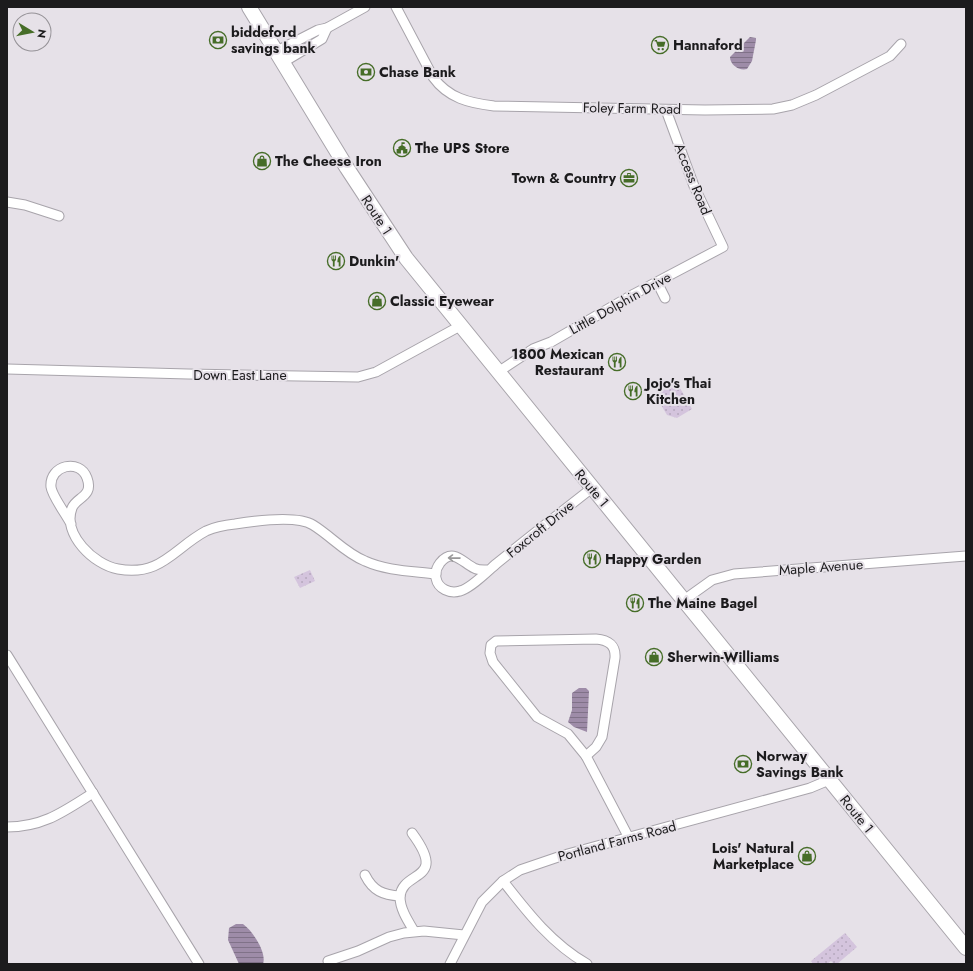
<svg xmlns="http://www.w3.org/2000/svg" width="973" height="971" viewBox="0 0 973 971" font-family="Jost,sans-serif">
  <defs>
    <pattern id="park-dots" width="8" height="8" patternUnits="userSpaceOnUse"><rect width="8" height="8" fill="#d4c4dd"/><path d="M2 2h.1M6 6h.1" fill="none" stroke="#b5a8bd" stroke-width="1.8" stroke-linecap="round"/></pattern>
    <pattern id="water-rules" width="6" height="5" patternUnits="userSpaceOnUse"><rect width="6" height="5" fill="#9e8ca8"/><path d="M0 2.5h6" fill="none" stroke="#807288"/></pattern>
  </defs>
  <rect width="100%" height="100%" fill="#e6e1e8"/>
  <g fill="url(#park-dots)">
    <path d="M676 381 692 409 677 418 667 415 654 393Z"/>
    <path d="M310 570 315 581 300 588 294 577Z"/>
    <path d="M845 933 857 947 837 964H834L831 961 827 964H813L811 961Z"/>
  </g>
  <g fill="url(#water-rules)">
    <path d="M750 37 756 38V40L752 61 747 69C739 71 730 65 730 57Z"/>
    <path d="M579 688H586L589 691 587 732 574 727 568 722 572 710V693Z"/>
    <path d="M236 924H243C253 931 267 953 263 964H239L228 940 229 928Z"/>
  </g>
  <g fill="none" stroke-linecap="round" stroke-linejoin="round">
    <g stroke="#a8a4ab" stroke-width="11">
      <g id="minor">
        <path d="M396 7 433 77C448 98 469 103 494 106L705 110 773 109 792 105 816 95 890 56 901 44"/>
        <path d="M275 52 318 30 327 28 365 7"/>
        <path d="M282 63 322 39 327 28"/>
        <path d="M7 202 25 205 59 216"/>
        <path d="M657 282 665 298"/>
        <path d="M7 369 188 374 358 377 376 372 460 326"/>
        <path d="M498 372 533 349 551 342 634 294 723 247 694 186 666 110"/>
        <path d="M71 524C66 514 52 496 51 487 49 465 80 458 87 478 94 497 76 497 72 508 62 534 94 565 118 569 161 577 174 548 206 531 215 527 225 525 235 524 254 521 297 515 313 525 331 536 345 553 365 561 387 571 412 571 436 574"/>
        <path d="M489 570C484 570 479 571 474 568 463 563 453 547 440 563 437 567 435 573 436 578 438 589 450 594 460 591 470 589 488 571 496 564 528 538 560 513 592 488"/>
        <path d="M684 600 712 580 734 574 966 556"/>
        <path d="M596 639C608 640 616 645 615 658L602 737 596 747 586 756 568 734 537 717 493 662 490 653 491 645 496 641Z"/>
        <path d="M7 655 199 964"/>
        <path d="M586 756 629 838"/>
        <path d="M7 827C43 827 63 812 93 793"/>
        <path d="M412 833C449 883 402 869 400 897 400 909 408 921 414 931"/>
        <path d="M365 875C373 891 383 895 400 896"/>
        <path d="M503 881C528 913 551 943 587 964"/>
        <path d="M328 961 358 951 389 937 404 933 424 931 464 935"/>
        <path d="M450 964 482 902 503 881 520 870 564 855 810 788 829 780"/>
      </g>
    </g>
    <g stroke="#a8a4ab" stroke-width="16">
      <path id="primary" d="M249 7 347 168 406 258 966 948"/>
    </g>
    <use href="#minor" stroke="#fff" stroke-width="9"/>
    <use href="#primary" stroke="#fff" stroke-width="14"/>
  </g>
  <defs><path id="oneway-shaft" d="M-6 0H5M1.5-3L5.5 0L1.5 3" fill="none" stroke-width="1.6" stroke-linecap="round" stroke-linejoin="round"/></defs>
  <use stroke="#999899" href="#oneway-shaft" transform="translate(454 558) rotate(-179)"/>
  <defs>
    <g id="bank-ring" transform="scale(0.9)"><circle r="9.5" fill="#e6e1e8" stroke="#466d28" stroke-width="1.5"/><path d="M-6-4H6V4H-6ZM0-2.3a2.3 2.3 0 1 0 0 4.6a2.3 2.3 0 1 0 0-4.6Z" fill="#466d28"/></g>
    <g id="supermarket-ring" transform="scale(0.9)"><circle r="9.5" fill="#e6e1e8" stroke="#466d28" stroke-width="1.5"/><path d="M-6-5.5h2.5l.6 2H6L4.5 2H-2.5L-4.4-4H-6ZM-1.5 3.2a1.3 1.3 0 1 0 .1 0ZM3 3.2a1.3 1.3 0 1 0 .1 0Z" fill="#466d28"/></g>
    <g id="civic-ring" transform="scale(0.9)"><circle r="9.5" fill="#e6e1e8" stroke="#466d28" stroke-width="1.5"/><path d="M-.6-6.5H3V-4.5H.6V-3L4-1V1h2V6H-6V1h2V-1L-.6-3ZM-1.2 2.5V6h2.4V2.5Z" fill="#466d28"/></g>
    <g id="shop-ring" transform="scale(0.9)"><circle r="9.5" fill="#e6e1e8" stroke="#466d28" stroke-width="1.5"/><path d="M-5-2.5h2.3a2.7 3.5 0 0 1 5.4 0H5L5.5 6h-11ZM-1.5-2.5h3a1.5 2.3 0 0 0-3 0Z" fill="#466d28"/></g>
    <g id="office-ring" transform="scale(0.9)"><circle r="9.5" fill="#e6e1e8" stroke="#466d28" stroke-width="1.5"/><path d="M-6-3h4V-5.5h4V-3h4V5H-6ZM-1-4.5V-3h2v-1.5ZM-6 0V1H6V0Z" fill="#466d28"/></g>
    <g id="restaurant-ring" transform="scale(0.9)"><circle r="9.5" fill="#e6e1e8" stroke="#466d28" stroke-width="1.5"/><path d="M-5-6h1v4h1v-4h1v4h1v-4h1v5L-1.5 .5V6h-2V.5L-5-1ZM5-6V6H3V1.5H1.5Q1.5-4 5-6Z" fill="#466d28"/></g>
  </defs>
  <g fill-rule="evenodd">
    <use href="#bank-ring" x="218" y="40"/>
    <use href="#supermarket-ring" x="660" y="45"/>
    <use href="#bank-ring" x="366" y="72"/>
    <use href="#civic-ring" x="402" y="148"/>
    <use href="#shop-ring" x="262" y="161"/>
    <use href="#office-ring" x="629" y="178"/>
    <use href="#restaurant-ring" x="336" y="261"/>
    <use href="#shop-ring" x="377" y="301"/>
    <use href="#restaurant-ring" x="617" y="362"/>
    <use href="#restaurant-ring" x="633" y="391"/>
    <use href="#restaurant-ring" x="592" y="559"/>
    <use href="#restaurant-ring" x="635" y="603"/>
    <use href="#shop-ring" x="654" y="657"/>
    <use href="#bank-ring" x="743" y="764"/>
    <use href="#shop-ring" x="807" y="856"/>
  </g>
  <g text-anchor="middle" stroke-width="4" stroke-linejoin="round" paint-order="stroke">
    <g font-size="14" font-weight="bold" fill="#1c1b1d" stroke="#e6e1e8" text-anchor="start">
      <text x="231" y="37">biddeford<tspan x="231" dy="16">savings bank</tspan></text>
      <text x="673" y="50">Hannaford</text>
      <text x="379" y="77">Chase Bank</text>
      <text x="415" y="153">The UPS Store</text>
      <text x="275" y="166">The Cheese Iron</text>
      <text x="616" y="183" text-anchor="end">Town &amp; Country</text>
      <text x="349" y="266">Dunkin'</text>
      <text x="390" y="306">Classic Eyewear</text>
      <text x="604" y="359" text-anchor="end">1800 Mexican<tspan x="604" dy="16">Restaurant</tspan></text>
      <text x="646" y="388">Jojo's Thai<tspan x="646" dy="16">Kitchen</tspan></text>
      <text x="605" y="564">Happy Garden</text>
      <text x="648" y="608">The Maine Bagel</text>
      <text x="667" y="662">Sherwin-Williams</text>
      <text x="756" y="761">Norway<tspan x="756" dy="16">Savings Bank</tspan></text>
      <text x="794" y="853" text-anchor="end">Lois' Natural<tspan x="794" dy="16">Marketplace</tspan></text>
    </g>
    <g font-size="14" fill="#1c1b1d" stroke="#e6e1e8">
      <text transform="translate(632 108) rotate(1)" y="5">Foley Farm Road</text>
      <text transform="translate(693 179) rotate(68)" y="5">Access Road</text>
      <text transform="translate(377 215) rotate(57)" y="5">Route 1</text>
      <text transform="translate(620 303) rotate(-29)" y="5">Little Dolphin Drive</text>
      <text x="240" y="380">Down East Lane</text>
      <text transform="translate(592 488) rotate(50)" y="5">Route 1</text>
      <text transform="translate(540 529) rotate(-39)" y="5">Foxcroft Drive</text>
      <text transform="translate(821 567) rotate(-4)" y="5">Maple Avenue</text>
      <text transform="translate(857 814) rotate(51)" y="5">Route 1</text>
      <text transform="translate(617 841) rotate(-15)" y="5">Portland Farms Road</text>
    </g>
  </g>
  <rect width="973" height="971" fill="none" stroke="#1c1b1d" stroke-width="16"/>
  <g transform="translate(32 32) rotate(100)"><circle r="19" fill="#e6e1e8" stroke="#959297"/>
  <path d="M0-3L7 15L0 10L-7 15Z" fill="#466d28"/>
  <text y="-6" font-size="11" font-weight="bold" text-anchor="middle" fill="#1c1b1d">N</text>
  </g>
</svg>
